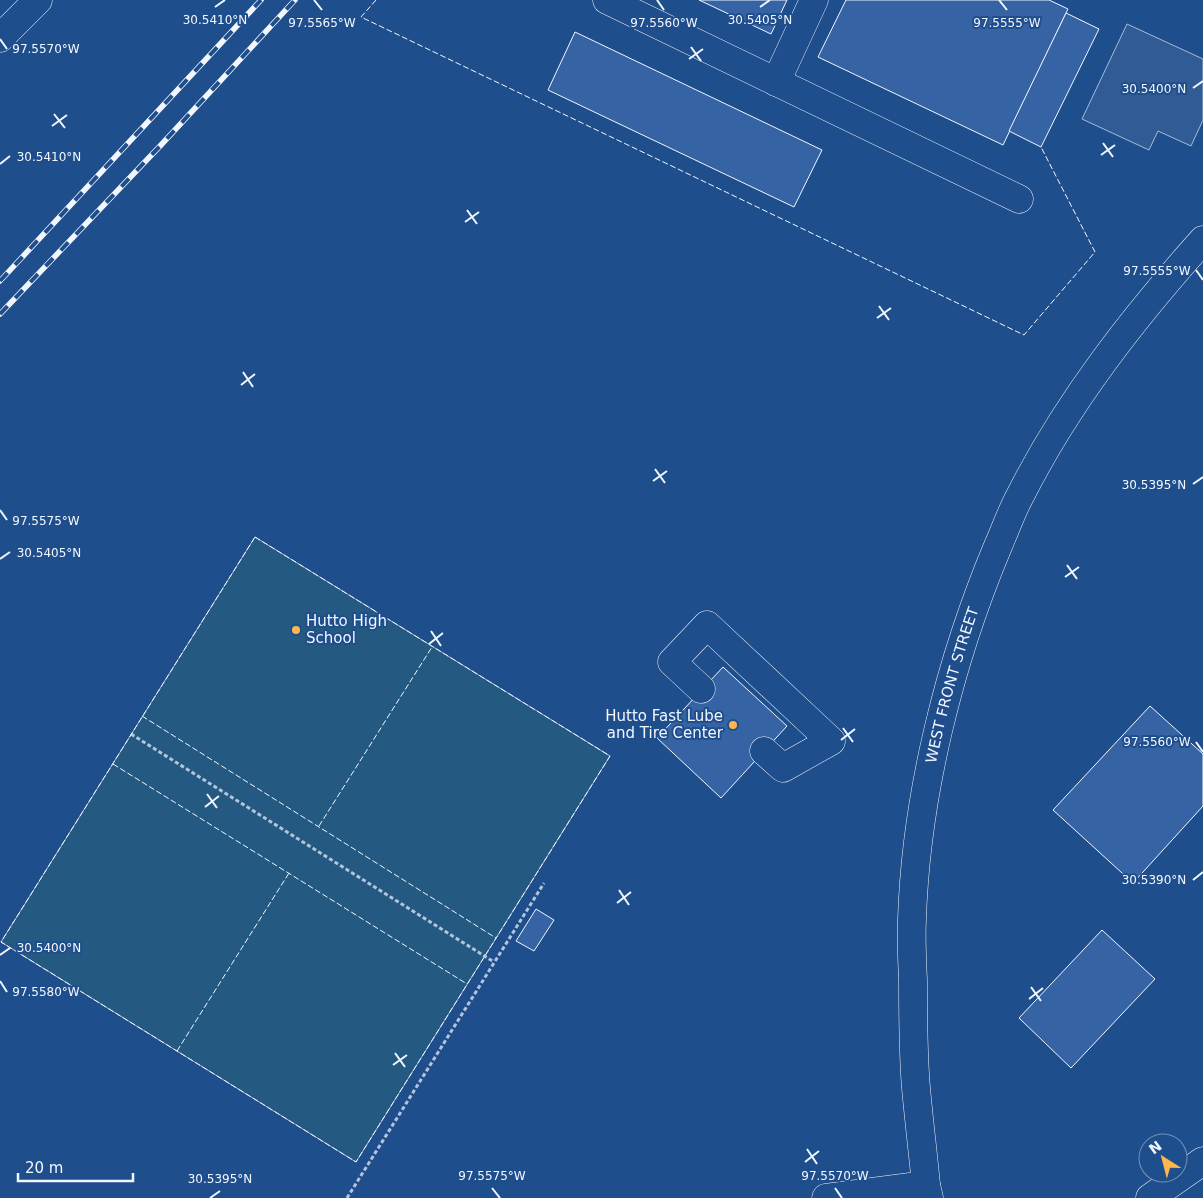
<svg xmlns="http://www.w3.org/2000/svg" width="1203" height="1198" viewBox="0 0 1203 1198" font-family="'DejaVu Sans',sans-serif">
  <rect width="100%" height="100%" fill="#1f4e8c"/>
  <path fill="#245a82" stroke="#a8bbd7" d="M255 537 610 756 356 1162 1 942Z"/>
  <path fill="#305b95" stroke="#a8bbd7" d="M1127 24 1203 59V120L1191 146 1158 131 1149 150 1082 119Z"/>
  <g fill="#3563a3" stroke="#f2f6ff">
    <path d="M699 0H787L771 34Z"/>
    <path d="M846 0H1049L1068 9 1003 145 818 57Z"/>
    <path d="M1066 13 1099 29 1041 147 1009 131Z"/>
    <path d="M575 32 822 150 794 207 548 90Z"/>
    <path d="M723 667 787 726 721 798 657 738Z"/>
    <path d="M1150 706 1203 754V806L1133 883 1053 810Z"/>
    <path d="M536 909 554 920 534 951 516 941Z"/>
    <path d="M1102 930 1155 979 1071 1068 1019 1018Z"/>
  </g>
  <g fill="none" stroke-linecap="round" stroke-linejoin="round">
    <g stroke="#f2f6ff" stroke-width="29">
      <g id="minor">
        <path d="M607 0 1019 199"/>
        <path d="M776 82 814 0"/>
        <path d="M701 689 672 662 707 625 831 741 783 768 764 751"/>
        <path d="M826 1198 926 1185"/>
        <path id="s1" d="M929 1198 926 1185C923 1153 919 1121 916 1088 913 1053 913 1016 913 980 912 960 911 939 912 919 916 795 950 660 998 546 1006 528 1012 510 1021 494 1068 401 1134 317 1203 240"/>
        <path d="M1150 1198 1203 1161"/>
      </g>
    </g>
    <g stroke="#f2f6ff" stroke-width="29">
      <path id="highway" d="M0 38 38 0"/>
    </g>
    <g stroke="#b3c4dc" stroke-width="3" stroke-dasharray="4 2.5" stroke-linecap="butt">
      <path d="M131 734 494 962"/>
      <path d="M347 1198 544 883"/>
    </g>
    <use href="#minor" stroke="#1f4e8c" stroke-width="28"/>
    <use href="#highway" stroke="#1f4e8c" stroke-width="28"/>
    <g stroke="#f2f6ff" stroke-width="5.5">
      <g id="rail">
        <path d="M0 281 261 0"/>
        <path d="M0 314 161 145 295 0"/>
      </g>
    </g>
    <use href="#rail" stroke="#1f4e8c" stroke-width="4" stroke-dasharray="11" stroke-linecap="butt"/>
    <g stroke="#f2f6ff" stroke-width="1" stroke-dasharray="6 2.5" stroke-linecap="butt">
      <path d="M376 0 361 17 1024 335 1095 252 1041 147"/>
      <path d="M255 537 610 756 356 1162 1 942Z"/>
      <path d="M142 716 496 938"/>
      <path d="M113 764 467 984"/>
      <path d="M319 826 432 647"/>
      <path d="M177 1051 289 873"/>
    </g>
  </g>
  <path fill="none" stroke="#f2f6ff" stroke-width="2" d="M314 0 322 10M657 0 664 10M999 0 1007 10M215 7 225 0M760 7 770 0M0 39 7 49M691 47 701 61M689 59 703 49M1193 88 1203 81M54 114 65 128M52 126 67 115M1103 143 1113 157M1101 155 1115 145M0 164 10 156M467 210 477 224M465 222 479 212M1196 270 1203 280M879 306 889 320M877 318 891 308M243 372 253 387M241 385 255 374M655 469 665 483M653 481 667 471M1193 484 1203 477M0 510 7 520M0 559 10 552M1067 565 1077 579M1065 577 1079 567M431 631 441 646M429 644 443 633M843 728 853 742M841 740 855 729M1196 742 1203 752M207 794 217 808M205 807 219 796M1193 880 1203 872M619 890 629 905M617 903 631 892M0 955 10 948M0 981 7 992M1031 987 1041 1001M1029 999 1043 988M395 1053 405 1067M393 1065 407 1055M807 1149 817 1164M805 1162 819 1151M492 1188 500 1198M835 1188 842 1198M210 1198 220 1191"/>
  <g fill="#ffb74d" stroke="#1f4e8c" stroke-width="2">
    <circle cx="296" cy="630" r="5"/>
    <circle cx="733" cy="725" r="5"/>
  </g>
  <g text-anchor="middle" stroke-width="4" stroke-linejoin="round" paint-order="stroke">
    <g font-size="15" fill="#f2f6ff" stroke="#1f4e8c" text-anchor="start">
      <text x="306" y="626">Hutto High<tspan x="306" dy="17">School</tspan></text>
      <text x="723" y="721" text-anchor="end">Hutto Fast Lube<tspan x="723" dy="17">and Tire Center</tspan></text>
    </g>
    <g font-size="15" fill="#f2f6ff" stroke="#1f4e8c">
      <text dy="5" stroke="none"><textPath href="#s1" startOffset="518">WEST FRONT STREET</textPath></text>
    </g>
  </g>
  <g font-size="12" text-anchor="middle" fill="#f2f6ff" stroke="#1f4e8c" stroke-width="4" stroke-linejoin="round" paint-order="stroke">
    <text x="215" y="24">30.5410°N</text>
    <text x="760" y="24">30.5405°N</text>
    <text x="322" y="27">97.5565°W</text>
    <text x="664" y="27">97.5560°W</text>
    <text x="1007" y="27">97.5555°W</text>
    <text x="46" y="53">97.5570°W</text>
    <text x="1154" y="93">30.5400°N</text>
    <text x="49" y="161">30.5410°N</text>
    <text x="1157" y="275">97.5555°W</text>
    <text x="1154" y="489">30.5395°N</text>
    <text x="46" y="525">97.5575°W</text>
    <text x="49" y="557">30.5405°N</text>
    <text x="1157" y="746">97.5560°W</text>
    <text x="1154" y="884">30.5390°N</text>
    <text x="49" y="952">30.5400°N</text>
    <text x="46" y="996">97.5580°W</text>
    <text x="492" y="1180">97.5575°W</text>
    <text x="835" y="1180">97.5570°W</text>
    <text x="220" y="1183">30.5395°N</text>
  </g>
  <g transform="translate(1163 1158) rotate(324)"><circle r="24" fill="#1f4e8c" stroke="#7391ba"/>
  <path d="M0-4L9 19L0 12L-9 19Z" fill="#ffb74d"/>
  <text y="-8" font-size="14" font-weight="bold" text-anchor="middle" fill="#f2f6ff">N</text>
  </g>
  <path d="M18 1173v8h115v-8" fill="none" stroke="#f2f6ff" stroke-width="2.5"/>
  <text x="25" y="1173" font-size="15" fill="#f2f6ff" stroke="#1f4e8c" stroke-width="4" paint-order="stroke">20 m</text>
</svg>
